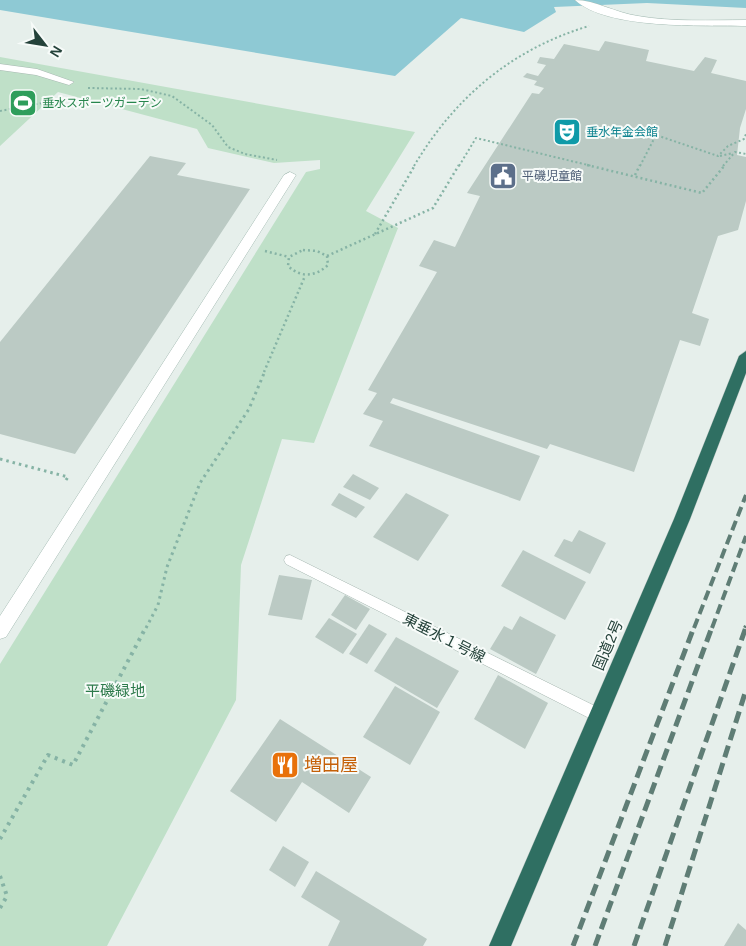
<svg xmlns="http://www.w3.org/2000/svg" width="746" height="946" viewBox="0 0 746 946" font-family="Helvetica,'Noto Sans JP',sans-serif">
  <rect width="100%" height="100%" fill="#e6efeb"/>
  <path fill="#bfe0c8" d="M0 57 415 132 366 211 398 228 314 443 282 439 241 565 236 700 107 946H0V664L306 172 320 169V160L274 163 208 148 197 129 58 92 0 146Z"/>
  <path fill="#8ec9d4" d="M0 0H746V8L647 3 554 7 556 12 524 32 461 18 395 76 0 10Z"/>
  <g fill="#bbcac4">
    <path d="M605 41 649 50 646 61 694 71 705 57 717 60 711 73 746 81V109L740 128 737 155 746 157V201L738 230 718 236 692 313 709 319 700 346 680 340 634 472 550 444 547 449 393 398 390 403 540 456 520 501 369 446 383 421 363 414 377 393 368 390 437 272 419 266 434 240 455 247 480 196 467 193 532 93 539 94 544 88 534 85 537 81 523 77 527 73 538 76 546 65 537 63 540 57 554 59 564 44 599 51Z"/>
    <path d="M150 156 186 163 177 175 250 189 75 454 0 434V342Z"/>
    <path d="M353 474 379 488 370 500 343 487Z"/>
    <path d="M339 493 365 507 356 518 331 505Z"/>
    <path d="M406 493 449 515 418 561 373 537Z"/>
    <path d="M579 530 606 543 590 574 554 556 564 539 572 542Z"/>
    <path d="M523 550 586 582 565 620 501 586Z"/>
    <path d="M279 575 312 580 302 620 268 615Z"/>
    <path d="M345 595 370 609 356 630 331 615Z"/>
    <path d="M520 616 556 635 536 674 490 649 504 626 512 630Z"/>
    <path d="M329 618 357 634 343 654 315 637Z"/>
    <path d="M369 624 387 634 367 664 349 654Z"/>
    <path d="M396 637 459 671 437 708 374 671Z"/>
    <path d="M498 675 548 703 525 749 474 719Z"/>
    <path d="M395 686 440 712 410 765 363 737Z"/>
    <path d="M280 719 371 777 349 813 302 782 276 822 230 791Z"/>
    <path d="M283 846 309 862 295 887 269 870Z"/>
    <path d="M316 871 427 939 423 946H328L340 921 301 897Z"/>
    <path d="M738 923 746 930V946H724Z"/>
  </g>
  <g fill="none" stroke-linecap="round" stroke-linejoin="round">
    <g stroke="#a8b8b2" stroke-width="1">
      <path id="lane" d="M290 555 603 710 605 715 603 720 598 722 593 720 286 564 284 560 286 556Z"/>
    </g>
    <g stroke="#a8b8b2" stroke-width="1">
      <path id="street" d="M0 64 37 69 74 82 69 85 36 75 0 70Z"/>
    </g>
    <g stroke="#a4bbb3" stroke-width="1">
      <g id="secondary">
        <path d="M575 0C595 0 616 13 638 16 673 22 710 20 746 20V26C703 25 607 30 575 0Z"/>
        <path d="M290 172 296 175 6 637 0 639V616L284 175Z"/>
      </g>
    </g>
    <g stroke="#c2cac8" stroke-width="1">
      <path id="highway" d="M746 351V373L690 519 511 946H489L674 519 739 356Z"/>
    </g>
    <g stroke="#86b3a5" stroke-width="2" stroke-dasharray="2 2.5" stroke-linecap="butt">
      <path d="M88 88 141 89 172 96 212 125 228 147 245 154 277 160"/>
      <path d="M0 111 42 103"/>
      <path d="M720 156 733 153"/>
      <path d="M414 166C455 97 512 49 589 26"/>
      <path d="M459 166 476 138 592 166"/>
      <path d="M640 166 656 135 718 156 728 146 744 139 746 134"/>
      <path d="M723 166 735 152 746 154"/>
    </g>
    <g stroke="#86b3a5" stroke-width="2.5" stroke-dasharray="2 3" stroke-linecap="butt">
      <path d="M587 165 702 193 725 165"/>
      <path d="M635 175 640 165"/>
      <path d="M375 234 415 165"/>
      <path d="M303 250 317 251 327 256 328 265C315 277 301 278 288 266L289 257Z"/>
      <path d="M265 251 289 257"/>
      <path d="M327 256 433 208 459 165"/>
      <path d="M264 372 305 276"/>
    </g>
    <g stroke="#86b3a5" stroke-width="3" stroke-dasharray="2.5 4" stroke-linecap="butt">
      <path d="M0 459 68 477 66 480"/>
      <path d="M146 628 158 605 167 567 200 483 249 409 265 371"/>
    </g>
    <g stroke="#86b3a5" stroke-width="4" stroke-dasharray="3 5" stroke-linecap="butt">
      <path d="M0 839 48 755 73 765 146 627"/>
      <path d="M0 876 7 896 0 908"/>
    </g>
    <use href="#lane" fill="#fff" fill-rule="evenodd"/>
    <use href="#street" fill="#fff" fill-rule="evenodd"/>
    <use href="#secondary" fill="#fff" fill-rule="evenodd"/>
    <use href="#highway" fill="#2f6f62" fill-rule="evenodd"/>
    <g stroke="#5f7d75" stroke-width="4" stroke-dasharray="10 5" stroke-linecap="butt">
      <path d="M694 628 746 495"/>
      <path d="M712 628 746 536"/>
      <path d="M745 628 746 626"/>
    </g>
    <g stroke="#5f7d75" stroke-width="5" stroke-dasharray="12 6" stroke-linecap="butt">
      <path d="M573 946 694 627"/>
      <path d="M595 946 712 627"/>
      <path d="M634 946 746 627"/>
      <path d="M665 946 746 690"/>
    </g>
  </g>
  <defs>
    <g id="stadium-square" transform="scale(1.4375)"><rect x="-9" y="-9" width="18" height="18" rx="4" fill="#2e9e5b" stroke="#f7fbf9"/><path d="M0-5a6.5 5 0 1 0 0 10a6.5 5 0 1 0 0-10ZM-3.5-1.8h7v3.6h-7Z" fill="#fff"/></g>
    <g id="theatre-square" transform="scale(1.4375)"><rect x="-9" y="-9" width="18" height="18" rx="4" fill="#0f9aa8" stroke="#f7fbf9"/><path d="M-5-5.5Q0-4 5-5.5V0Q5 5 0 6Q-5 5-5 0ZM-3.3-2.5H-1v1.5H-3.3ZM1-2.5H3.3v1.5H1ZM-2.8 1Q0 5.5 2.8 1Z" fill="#fff"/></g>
    <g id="civic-square" transform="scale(1.4375)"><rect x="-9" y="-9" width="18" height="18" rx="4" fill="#5c6f8a" stroke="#f7fbf9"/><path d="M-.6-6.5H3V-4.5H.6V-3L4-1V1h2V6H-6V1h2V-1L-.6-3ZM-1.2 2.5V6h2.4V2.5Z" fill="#fff"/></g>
    <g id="restaurant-square" transform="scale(1.4375)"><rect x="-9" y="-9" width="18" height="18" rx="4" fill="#e8710a" stroke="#f7fbf9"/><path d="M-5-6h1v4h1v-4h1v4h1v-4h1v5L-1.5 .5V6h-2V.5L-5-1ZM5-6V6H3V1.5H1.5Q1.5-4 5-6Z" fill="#fff"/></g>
  </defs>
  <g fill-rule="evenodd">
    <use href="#stadium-square" x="23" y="103"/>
    <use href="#theatre-square" x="567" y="132"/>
    <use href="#civic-square" x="503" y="176"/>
    <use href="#restaurant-square" x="285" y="765"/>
  </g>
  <g text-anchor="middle" stroke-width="4" stroke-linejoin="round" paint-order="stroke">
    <g font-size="12" fill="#27864d" stroke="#f7fbf9" text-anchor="start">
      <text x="42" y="107">垂水スポーツガーデン</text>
    </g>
    <g font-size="12" fill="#0d838f" stroke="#f7fbf9" text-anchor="start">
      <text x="586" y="136">垂水年金会館</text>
    </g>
    <g font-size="12" fill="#4e5e75" stroke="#f7fbf9" text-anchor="start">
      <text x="522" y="180">平磯児童館</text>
    </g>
    <g font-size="15" fill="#24423a" stroke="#f7fbf9">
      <text transform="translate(444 638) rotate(27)" y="5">東垂水１号線</text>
      <text transform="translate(608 645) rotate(-67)" y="5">国道2号</text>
    </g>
    <g font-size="15" fill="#2d7a4b" stroke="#f7fbf9">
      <text x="115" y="696">平磯緑地</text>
    </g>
    <g font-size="18" fill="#c56008" stroke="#f7fbf9" text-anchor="start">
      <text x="304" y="771">増田屋</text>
    </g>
  </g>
  <g transform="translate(45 45) rotate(121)" stroke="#f7fbf9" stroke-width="4" paint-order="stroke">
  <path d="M0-4L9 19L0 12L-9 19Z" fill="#24423a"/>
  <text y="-8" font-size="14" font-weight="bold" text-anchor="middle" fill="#24423a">N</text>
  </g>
</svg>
